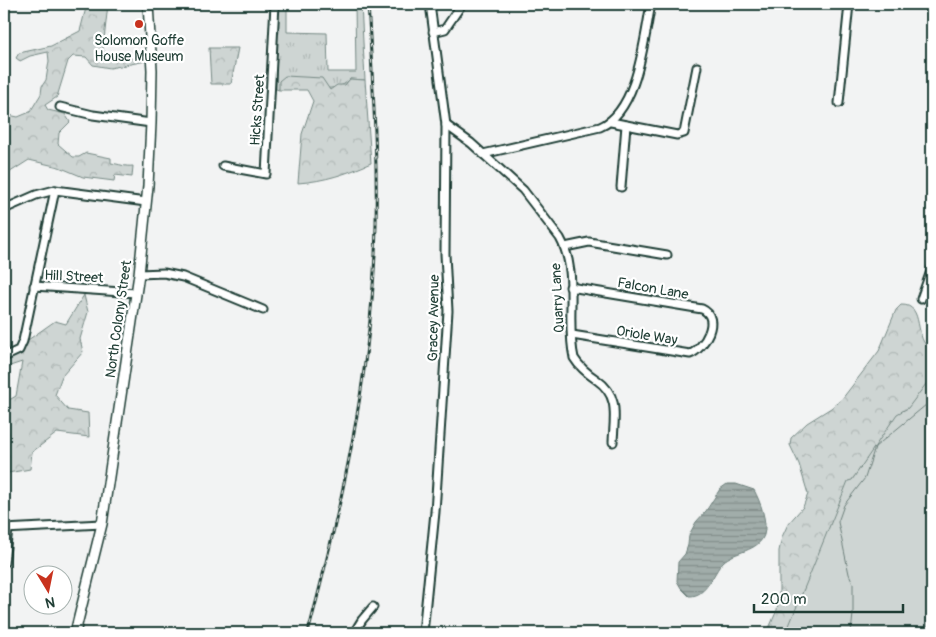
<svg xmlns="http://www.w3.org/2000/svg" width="936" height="637" viewBox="0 0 936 637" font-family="Pangolin,sans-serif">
  <defs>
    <pattern id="grass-tufts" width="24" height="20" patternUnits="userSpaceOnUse" patternTransform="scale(1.25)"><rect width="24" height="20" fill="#ced5d3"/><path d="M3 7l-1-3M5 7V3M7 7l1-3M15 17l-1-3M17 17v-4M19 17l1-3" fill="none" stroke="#b0b8b6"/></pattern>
    <pattern id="forest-crowns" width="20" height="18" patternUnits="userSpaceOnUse" patternTransform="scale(1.25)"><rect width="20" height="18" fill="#ced5d3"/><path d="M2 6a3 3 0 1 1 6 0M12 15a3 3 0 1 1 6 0" fill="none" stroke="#b0b8b6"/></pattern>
    <pattern id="water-rules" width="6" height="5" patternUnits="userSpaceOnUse" patternTransform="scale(1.25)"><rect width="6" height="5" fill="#a1adaa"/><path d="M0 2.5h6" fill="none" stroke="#838e8b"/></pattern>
  </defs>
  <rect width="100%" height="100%" fill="#f2f3f3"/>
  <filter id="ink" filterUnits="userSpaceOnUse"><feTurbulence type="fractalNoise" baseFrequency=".02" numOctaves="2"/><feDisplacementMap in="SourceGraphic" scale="10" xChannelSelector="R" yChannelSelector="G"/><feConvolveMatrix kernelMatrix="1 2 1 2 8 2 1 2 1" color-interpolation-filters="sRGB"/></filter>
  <g filter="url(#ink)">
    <path fill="url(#grass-tufts)" stroke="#768984" d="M276 4H287V32L327 33 328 72H356L355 4H361L365 80 350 79C335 97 300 84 280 81L279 90 276 89Z"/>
    <g fill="url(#forest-crowns)" stroke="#768984">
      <path d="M87 4H108L103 49 108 59 129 60 138 55 146 61 110 68 93 65 86 57 73 56 68 61 57 97 45 105 48 110 65 114 70 122 59 133 58 144 73 157H79L86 153 111 158V163C119 164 125 167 133 166L132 177 115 175 114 181 83 177 59 167 29 160 4 176V114L18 117 30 112 41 94 42 86 46 80 49 61 48 52 30 56 20 61 16 58 19 53 51 46 80 31Z"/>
      <path d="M209 48H238L231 84H211Z"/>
      <path d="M285 76 322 78 330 90 337 85H345L350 79 365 80 371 163C346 174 325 181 298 183L302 134 313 101 307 90H279V81Z"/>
      <path d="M84 295 88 312 80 339 83 352 62 376 55 395 68 410 88 413 89 437 57 433 32 452 30 469 8 473 4 479V403L16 396 22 362 10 366 6 362 22 349 28 340 55 321 66 324Z"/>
      <path d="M901 305C926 304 912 340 932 350V633H764L770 626 777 610 779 595V551L782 537 788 524 803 507 808 494 799 464 790 445 791 438 807 423 831 408 842 399 879 351 896 310Z"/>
    </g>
    <path fill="#ced5d3" stroke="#768984" d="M932 376V633H786L848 481 852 480 897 414 908 408Z"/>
    <path fill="url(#water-rules)" stroke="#6d807b" d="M727 484H736L754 490C760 501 768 522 764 535 758 552 734 551 723 562 713 573 707 597 689 596L681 588 677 581 678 562 685 554 688 545 689 535 696 522 706 511 720 489Z"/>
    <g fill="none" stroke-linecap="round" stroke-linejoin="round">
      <path stroke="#6d807b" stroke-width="1" d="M851 633 853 614V583L849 574 838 522 844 505 865 478 875 447 932 400"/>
      <g stroke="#1f3d34" stroke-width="11">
        <g id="minor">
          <path d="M433 32 445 29 462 4"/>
          <path d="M839 103 849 4"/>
          <path d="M60 107 93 115 151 123"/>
          <path d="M611 122 677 135 684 133 697 67"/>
          <path d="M446 125 471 143 523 190 560 238C580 274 565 319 574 358 580 368 588 374 597 380 620 396 614 417 613 442"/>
          <path d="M483 154 600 127C638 111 644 39 651 4"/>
          <path d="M223 166 266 174 275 4"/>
          <path d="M621 187 626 125"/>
          <path d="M4 209 36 195 55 190 146 202"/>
          <path d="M565 247 589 242 667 255"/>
          <path d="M139 274 164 273 183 277 263 310"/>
          <path d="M34 286 136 293"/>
          <path d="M570 287 702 309C722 318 704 349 690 354L572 335"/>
          <path d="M921 299 932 268"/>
          <path d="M4 357 19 350 23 341 55 190"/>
          <path d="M4 529 102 524"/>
          <path d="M4 563 8 529"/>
          <path d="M354 633 362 620 373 607"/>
          <path d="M423 633 435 512 448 311 445 254 446 125 430 4"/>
        </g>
      </g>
      <g stroke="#1f3d34" stroke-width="12">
        <path id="major" d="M75 633 102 524 139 274 148 186 151 123 152 70 148 4"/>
      </g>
      <use href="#minor" stroke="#fff" stroke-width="7"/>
      <use href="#major" stroke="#fff" stroke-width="9"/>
      <g stroke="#1f3d34" stroke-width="3">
        <path id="rail" d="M308 633C341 508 369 383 375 254 379 170 373 87 368 4"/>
      </g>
      <use href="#rail" stroke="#fff" stroke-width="1" stroke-dasharray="4" stroke-linecap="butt"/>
    </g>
  </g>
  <circle fill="#c8321e" stroke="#fff" stroke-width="2" cx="139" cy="24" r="5"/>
  <g text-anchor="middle" stroke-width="4.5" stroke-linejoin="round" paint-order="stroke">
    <g font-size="14" fill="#1f3d34" stroke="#fff">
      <text x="139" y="45">Solomon Goffe<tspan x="139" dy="16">House Museum</tspan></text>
    </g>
    <g font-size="14" fill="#1f3d34" stroke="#fff">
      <text transform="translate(257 110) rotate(-86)" y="5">Hicks Street</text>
      <text transform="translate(74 276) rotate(3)" y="5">Hill Street</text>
      <text transform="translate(653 288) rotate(10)" y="5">Falcon Lane</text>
      <text transform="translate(557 298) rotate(-93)" y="5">Quarry Lane</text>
      <text transform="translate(433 318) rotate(-89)" y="5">Gracey Avenue</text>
      <text transform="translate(118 319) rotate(-82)" y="5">North Colony Street</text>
      <text transform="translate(647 335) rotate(9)" y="5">Oriole Way</text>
    </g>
  </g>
  <rect width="936" height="637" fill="none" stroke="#fff" stroke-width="20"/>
  <rect x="10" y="10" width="916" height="617" fill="none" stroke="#1f3d34" stroke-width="2" filter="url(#ink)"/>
  <g transform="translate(48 590) rotate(170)"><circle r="24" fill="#ffffff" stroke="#a5b1ae"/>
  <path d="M0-4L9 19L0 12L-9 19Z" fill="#c8321e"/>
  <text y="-8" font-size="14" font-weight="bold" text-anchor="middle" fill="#1f3d34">N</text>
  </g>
  <path d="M754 604v8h149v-8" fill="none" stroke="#1f3d34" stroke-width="2.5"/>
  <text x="761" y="604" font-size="15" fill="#1f3d34" stroke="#ffffff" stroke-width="4" paint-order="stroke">200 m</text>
</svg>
